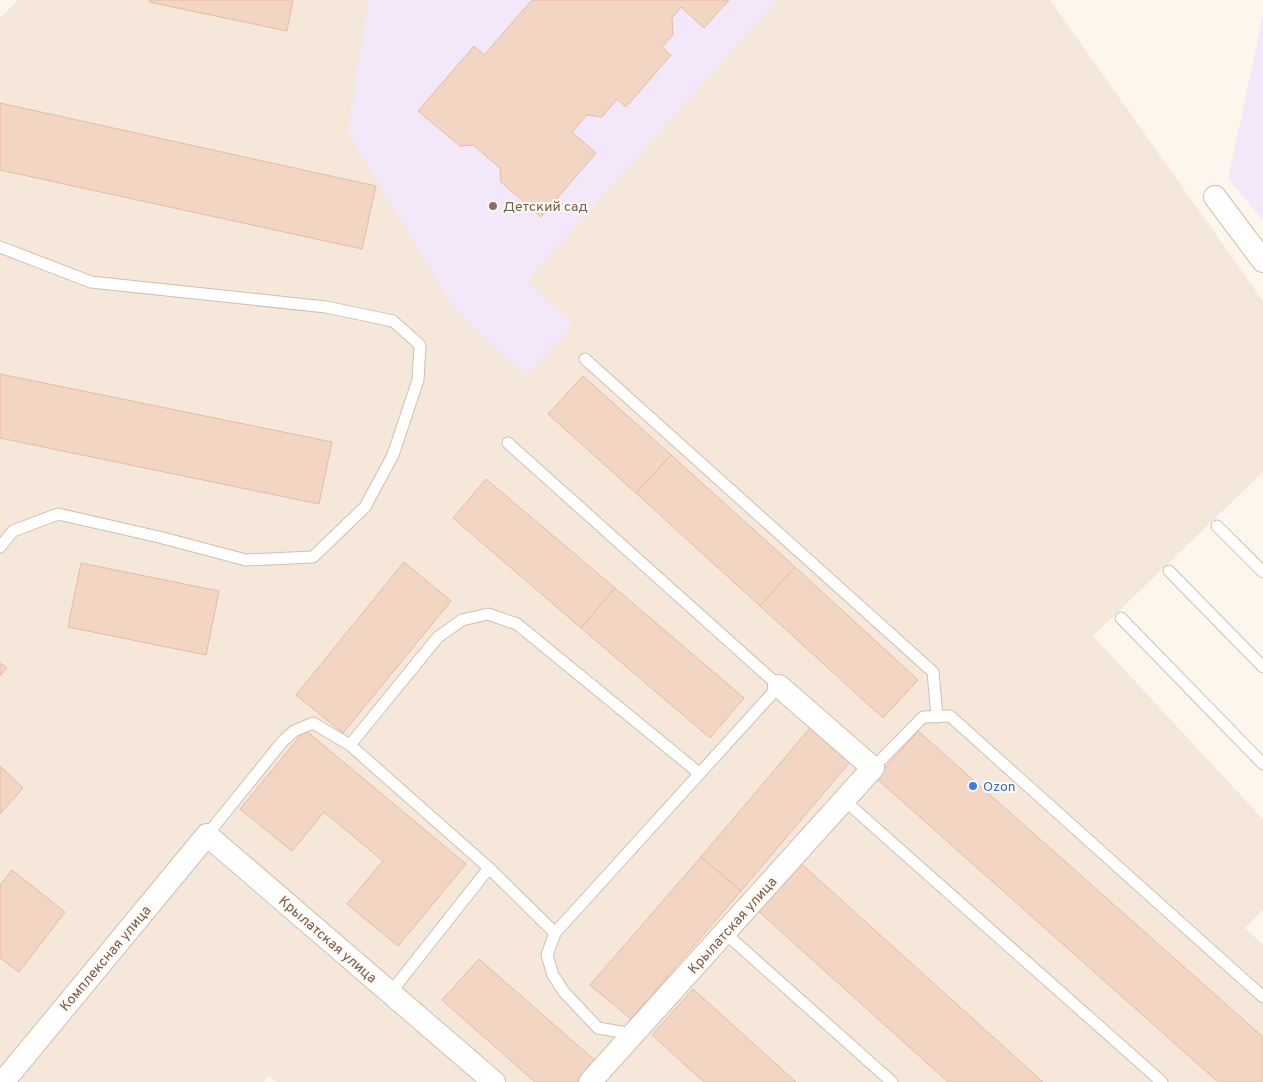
<svg xmlns="http://www.w3.org/2000/svg" width="1263" height="1082" viewBox="0 0 1263 1082" font-family="Overpass,sans-serif">
  <rect width="100%" height="100%" fill="#fdf6ec"/>
  <path fill="#f5e8da" d="M18 0H1050L1263 301V472L1093 636 1263 819V910L1245 928 1263 945V1082H276L269 1076 264 1082H0V18Z"/>
  <g fill="#f3e8fa">
    <path d="M368 0H777L527 281 573 325 526 376 455 310 348 132Z"/>
    <path d="M1263 15V220L1228 179Z"/>
  </g>
  <g fill="#f3d5c3" stroke="#e6bba3">
    <path d="M150 0H293L287 31 149 2Z"/>
    <path d="M532 0H729L704 28 681 7 672 18 673 35 662 47 671 55 626 107 617 99 602 117 587 115 572 132 596 153 541 217 501 182 500 168 473 145 460 146 418 111 474 46 484 55Z"/>
    <path d="M0 103 376 186 362 249 0 170Z"/>
    <path d="M0 374 332 442 319 504 0 438Z"/>
    <path d="M583 376 671 455 636 493 548 414Z"/>
    <path d="M671 455 795 567 760 606 636 493Z"/>
    <path d="M486 479 615 588 581 628 453 518Z"/>
    <path d="M404 562 451 601 343 733 296 695Z"/>
    <path d="M81 563 219 591 206 655 68 627Z"/>
    <path d="M795 567 918 680 883 718 760 606Z"/>
    <path d="M615 588 744 698 710 738 581 628Z"/>
    <path d="M0 663 7 668 0 676Z"/>
    <path d="M810 728 850 762 741 891 701 857Z"/>
    <path d="M305 730 466 864 398 946 347 904 383 861 324 812 292 851 240 809Z"/>
    <path d="M918 731 1263 1037V1082H1218L876 778Z"/>
    <path d="M0 766 23 788 0 814Z"/>
    <path d="M701 857 741 891 631 1019 590 985Z"/>
    <path d="M797 860 1043 1082H948L755 908Z"/>
    <path d="M12 870 65 912 19 972 0 958V885Z"/>
    <path d="M479 959 598 1063 580 1082H535L442 1000Z"/>
    <path d="M693 989 796 1082H704L652 1035Z"/>
  </g>
  <g fill="none" stroke-linecap="round" stroke-linejoin="round">
    <g stroke="#d1beb0" stroke-width="13">
      <g id="lane">
        <path d="M0 247 91 282 326 307 393 321 420 345 418 380 393 455 365 507 313 557 246 560 159 537 58 514 13 531 0 547"/>
        <path d="M585 359 933 672 937 717"/>
        <path d="M1217 526 1263 572"/>
        <path d="M1169 571 1263 667"/>
        <path d="M1121 618 1263 764"/>
        <path d="M350 745 438 637 462 620 488 614 517 624 699 773"/>
        <path d="M873 768 923 717 950 716 1263 997"/>
        <path d="M844 800 1162 1082"/>
        <path d="M207 835 282 742 294 731 313 723 350 745 489 868 555 933 779 686 508 443"/>
        <path d="M555 933 547 955 553 975 564 992 598 1028 633 1034"/>
        <path d="M725 933 892 1082"/>
        <path d="M391 992 489 868"/>
      </g>
    </g>
    <g stroke="#d1beb0" stroke-width="24">
      <g id="street">
        <path d="M1215 197 1263 261"/>
        <path d="M3 1082 207 835 494 1082"/>
        <path d="M590 1082 873 768 779 686"/>
      </g>
    </g>
    <use href="#lane" stroke="#fff" stroke-width="11"/>
    <use href="#street" stroke="#fff" stroke-width="22"/>
  </g>
  <circle fill="#8d6e63" stroke="#fffaf3" stroke-width="2" cx="493" cy="206" r="5"/>
  <circle fill="#3f7fe0" stroke="#fffaf3" stroke-width="2" cx="973" cy="786" r="5"/>
  <g text-anchor="middle" stroke-width="4" stroke-linejoin="round" paint-order="stroke">
    <g font-size="14" fill="#785e54" stroke="#fffaf3" text-anchor="start">
      <text x="503" y="211">Детский сад</text>
    </g>
    <g font-size="14" fill="#366cbe" stroke="#fffaf3" text-anchor="start">
      <text x="983" y="791">Ozon</text>
    </g>
    <g font-size="14" fill="#7a5c4d" stroke="#fffaf3">
      <text transform="translate(732 925) rotate(-48)" y="5">Крылатская улица</text>
      <text transform="translate(328 939) rotate(41)" y="5">Крылатская улица</text>
      <text transform="translate(105 958) rotate(-50)" y="5">Комплексная улица</text>
    </g>
  </g>
</svg>
